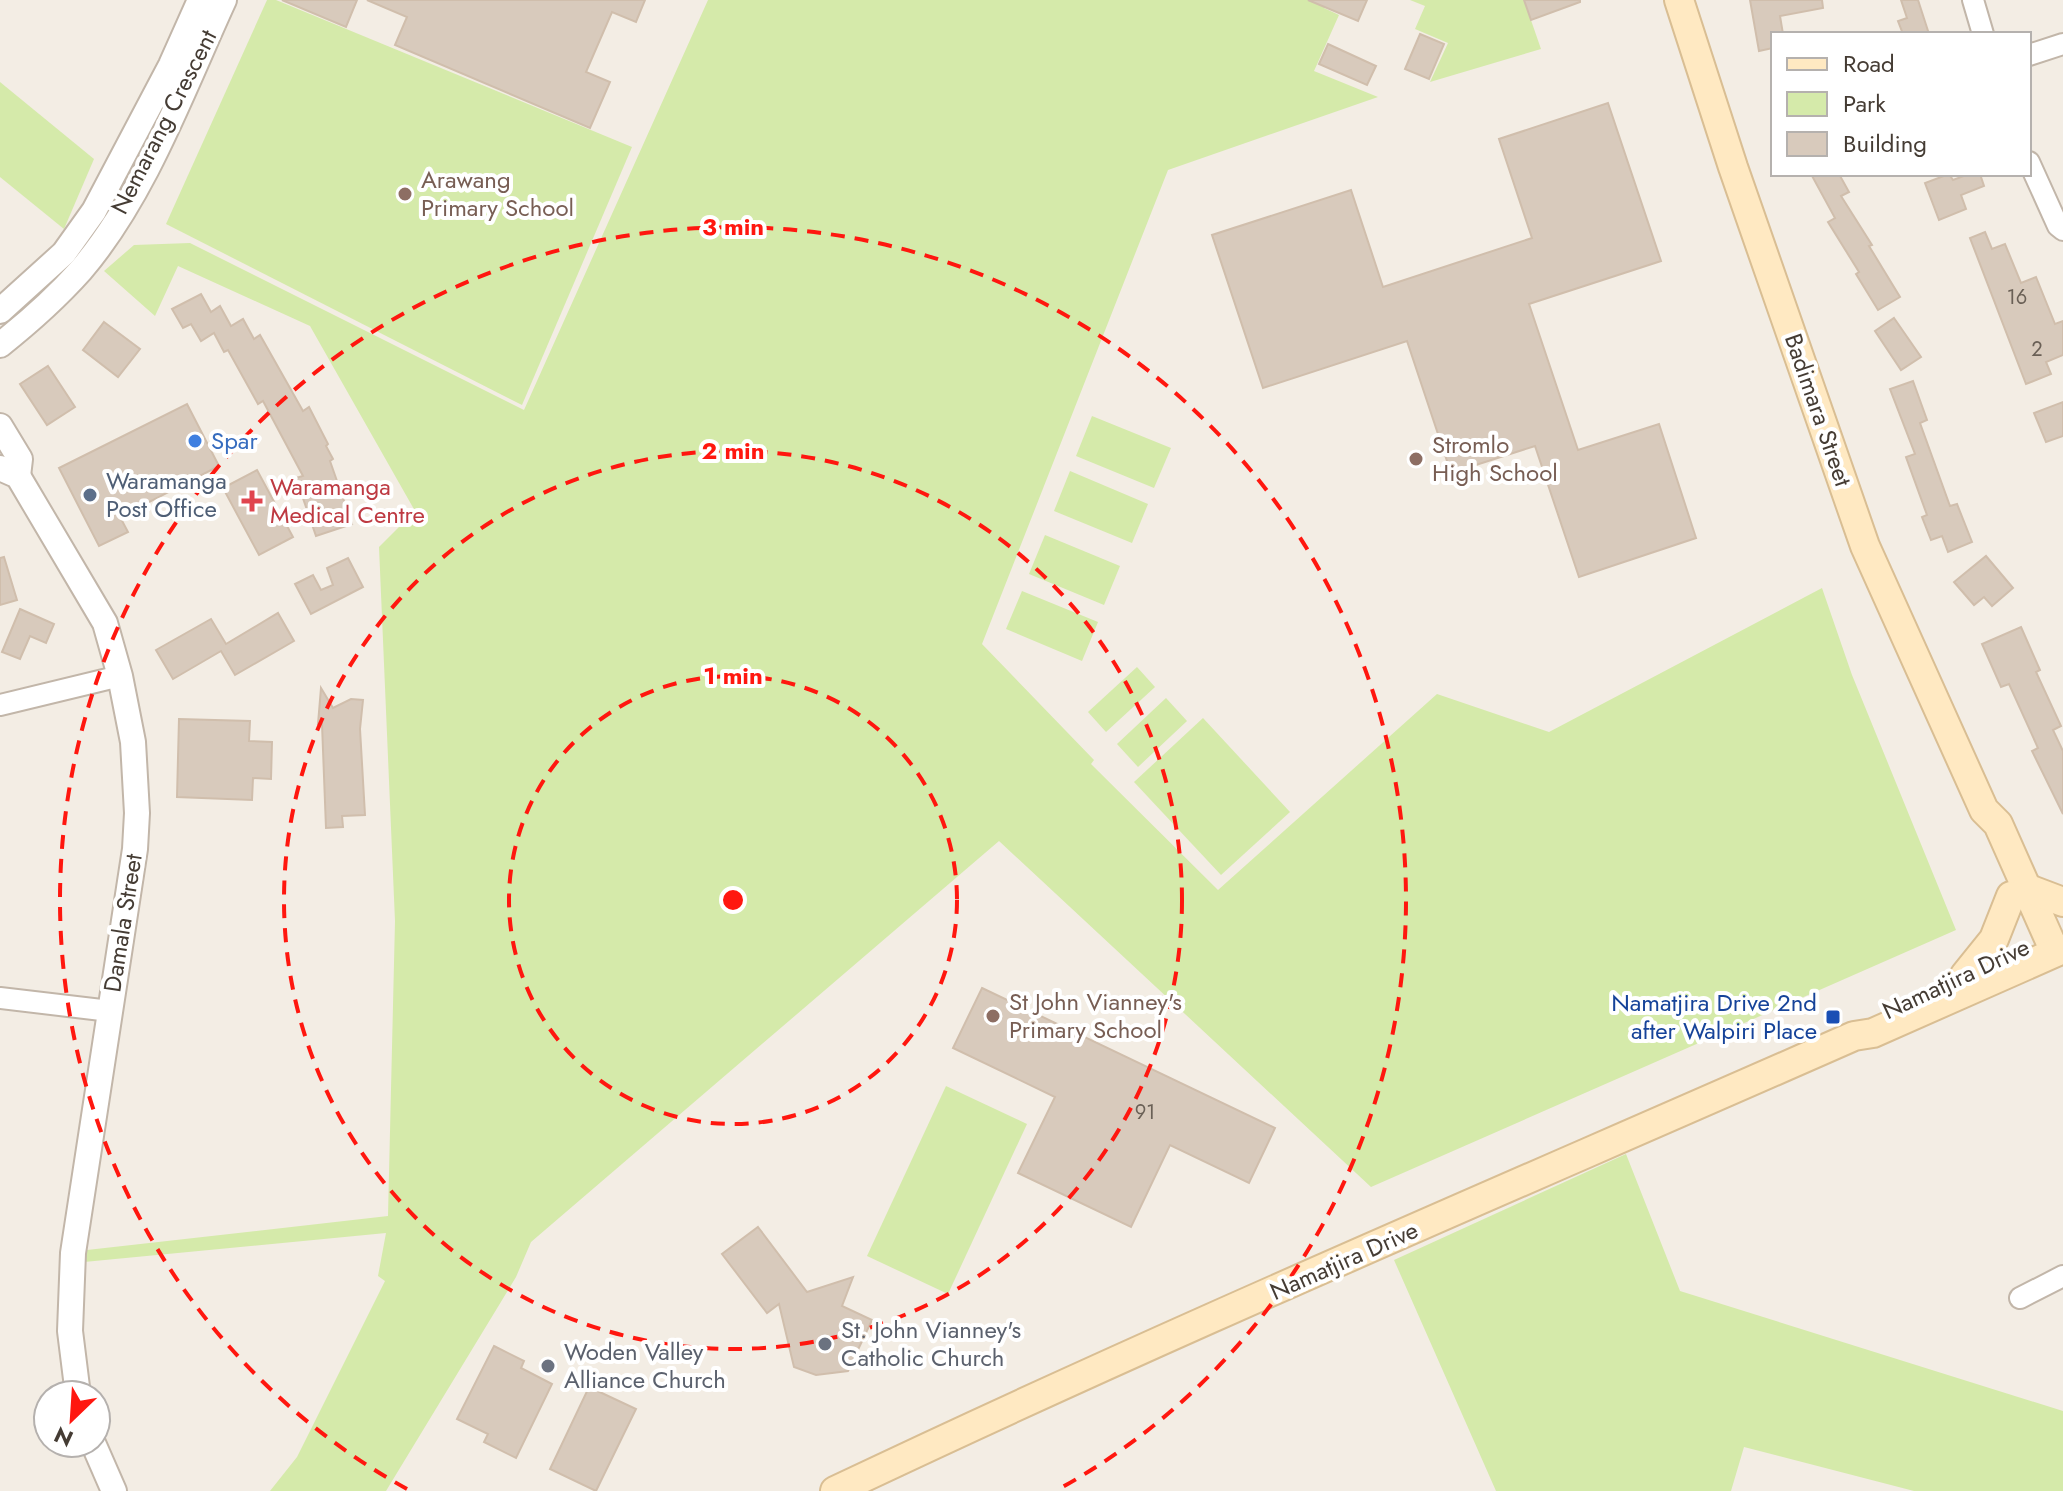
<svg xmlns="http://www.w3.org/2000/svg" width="2063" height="1491" viewBox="0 0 2063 1491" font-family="Jost,sans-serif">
  <rect width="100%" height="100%" fill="#f3ede4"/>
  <g fill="#d5eaaa">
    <path d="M267 0H276L632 147 522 405 166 224Z"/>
    <path d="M708 0H1327L1324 8 1339 15 1314 71 1378 97 1168 170 982 644 1094 760 1091 764 1218 890 1437 694 1549 732 1822 588 1852 675 1956 930 1371 1187 999 841 531 1242 516 1277 386 1491H270L297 1457 385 1281 378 1276 386 1233 84 1262 87 1250 388 1216 395 921 379 547 415 511 310 326 178 266 155 316 104 271 134 245 190 243 524 410Z"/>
    <path d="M1410 0H1524L1541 49 1430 82 1448 43 1415 29 1425 6Z"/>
    <path d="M0 82 94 159 64 229 0 177Z"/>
    <path d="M1092 416 1171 448 1154 488 1076 456Z"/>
    <path d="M1070 471 1148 504 1132 543 1054 511Z"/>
    <path d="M1045 535 1120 566 1104 605 1029 574Z"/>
    <path d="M1022 591 1098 622 1082 661 1006 629Z"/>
    <path d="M1137 667 1155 687 1106 732 1088 712Z"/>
    <path d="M1166 698 1187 721 1138 767 1117 744Z"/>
    <path d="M1203 718 1290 812 1221 875 1134 782Z"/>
    <path d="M946 1086 1027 1124 948 1294 867 1256Z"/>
    <path d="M1626 1154 1680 1291 2063 1411V1491H1914L1744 1447 1731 1491H1496L1394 1260Z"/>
  </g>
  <g fill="#d8cabc" stroke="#d0beac" stroke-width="2">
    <path d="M282 0H357L346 27Z"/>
    <path d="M367 0H645L636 22 612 12 586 72 610 82 590 128 395 45 407 17Z"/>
    <path d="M1308 0H1367L1358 21Z"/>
    <path d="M1524 0H1580V2L1531 20Z"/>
    <path d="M1750 0H1822L1823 8 1780 16 1783 34H1773V48L1759 51Z"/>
    <path d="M1901 0H1918L1929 34H1903L1898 21 1907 18Z"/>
    <path d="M1420 34 1444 44 1429 79 1405 69Z"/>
    <path d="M1328 44 1376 66 1367 85 1319 64Z"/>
    <path d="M1608 103 1661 261 1529 304 1578 450 1659 424 1696 538 1579 577 1535 446 1451 473 1407 341 1263 388 1212 235 1351 190 1383 287 1532 238 1499 139Z"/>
    <path d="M1811 174H1839L1849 192 1841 196 1872 245 1869 246 1900 297 1878 310 1856 274 1859 272 1828 222 1835 218Z"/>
    <path d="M1949 174 1953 180 1969 174H1980L1984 186 1961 195 1966 209 1939 220 1925 183Z"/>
    <path d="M1985 232 1992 249 2005 244 2021 283 2036 277 2055 324 2063 321V355L2046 362 2051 374 2026 384 1970 238Z"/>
    <path d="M201 294 211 312 220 306 231 326 243 319 254 339 260 335 303 411 309 407 328 444 326 446 333 459 330 461 352 524 316 536 296 478 303 476 263 401 258 404 228 350 224 352 214 333 201 341 191 324 183 328 172 309Z"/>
    <path d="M1894 318 1921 357 1901 370 1875 331Z"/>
    <path d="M104 322 140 349 118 377 83 350Z"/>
    <path d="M48 366 75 407 47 425 20 384Z"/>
    <path d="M1913 381 1927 420 1920 423 1950 506 1957 504 1972 542 1948 552 1942 536 1931 540 1922 517 1927 515 1906 457 1915 454 1890 389Z"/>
    <path d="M2063 402V436L2046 442 2034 413Z"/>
    <path d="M187 404 219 466 120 517 128 532 99 546 59 468Z"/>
    <path d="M257 470 293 537 259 555 223 488Z"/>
    <path d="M1986 556 2013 588 1992 606 1984 597 1974 605 1954 582Z"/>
    <path d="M4 557 17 600 0 605V558Z"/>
    <path d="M348 558 363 587 311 614 295 584 313 575 321 590 333 585 327 568Z"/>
    <path d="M20 609 54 624 46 643 30 636 20 659 2 652Z"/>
    <path d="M278 613 294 641 235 675 221 651 173 679 156 650 211 619 226 644Z"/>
    <path d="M2021 627 2040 670 2036 672 2061 726 2053 730 2063 751V814L2032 751 2038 748 2009 684 2001 687 1982 644Z"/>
    <path d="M321 688 333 708 351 699 363 700 360 729 365 815 342 816 343 827 326 828 322 724H318Z"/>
    <path d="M179 719 250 721 249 741 272 742 271 779 253 778 252 800 177 797Z"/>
    <path d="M982 988 1275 1128 1249 1183 1170 1145 1131 1227 1018 1173 1055 1097 953 1048Z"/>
    <path d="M758 1227 807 1292 853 1277 842 1306 872 1320 848 1371 816 1375 794 1367 779 1304 767 1313 722 1254Z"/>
    <path d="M494 1346 524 1361 521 1368 552 1384 516 1458 484 1442 488 1434 457 1419Z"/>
    <path d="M589 1387 636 1409 596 1491 550 1469Z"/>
  </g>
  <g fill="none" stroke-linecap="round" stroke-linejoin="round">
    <g stroke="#c2b6a9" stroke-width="24">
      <g id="minor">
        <path d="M1973 0 1983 34"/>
        <path d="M2029 55 2063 44"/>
        <path d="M2029 162 2058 226 2063 230"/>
        <path d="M0 705 120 676"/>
        <path d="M0 998 110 1011"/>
        <path d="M2020 1298 2063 1276"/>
      </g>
    </g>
    <g stroke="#c2b6a9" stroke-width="28">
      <g id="tertiary">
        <path d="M0 311 64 253 94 211 171 65 200 0"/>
        <path d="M0 345C29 322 56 298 81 270 145 195 183 89 224 0"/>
        <path d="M0 426 20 459 18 476"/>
        <path d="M0 468 18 476 105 623 120 676 133 742 137 813 135 849 73 1253 70 1331 78 1395"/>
        <path d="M93 1443 114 1491"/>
      </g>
    </g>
    <g stroke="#d9be93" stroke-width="32">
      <g id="secondary">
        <path d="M1679 0 1733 167 1865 546 1984 810 1998 824 2055 952"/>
        <path d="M2026 888 2063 902"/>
        <path d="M1965 975 1994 939 2011 896"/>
        <path d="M835 1491C1171 1331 1514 1186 1854 1036L1873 1033 2063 949"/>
      </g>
    </g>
    <use href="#minor" stroke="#fff" stroke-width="20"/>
    <use href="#tertiary" stroke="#fff" stroke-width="24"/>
    <use href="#secondary" stroke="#ffe9c2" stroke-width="28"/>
  </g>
  <g fill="none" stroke="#ff170f" stroke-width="4" stroke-dasharray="14 10">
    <circle cx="733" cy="900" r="224"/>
    <circle cx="733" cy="900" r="449"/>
    <path d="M407 1489A673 673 0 1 1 1059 1489"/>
  </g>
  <g fill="#8d6e63" stroke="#fff" stroke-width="3">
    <circle cx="405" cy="194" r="8"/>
    <circle cx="1416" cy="459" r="8"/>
    <circle cx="993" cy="1016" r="8"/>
  </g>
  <circle fill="#3f7fe0" stroke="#fff" stroke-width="3" cx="195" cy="441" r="8"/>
  <circle fill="#5c6f8a" stroke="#fff" stroke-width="3" cx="90" cy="495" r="8"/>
  <path fill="#e0444e" stroke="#fff" stroke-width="3" d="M248 489h8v8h8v8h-8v8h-8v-8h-8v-8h8z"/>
  <rect fill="#1a4fb4" stroke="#fff" stroke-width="3" x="1825" y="1009" width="16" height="16" rx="4"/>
  <g fill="#6b7280" stroke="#fff" stroke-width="3">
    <circle cx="825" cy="1344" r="8"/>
    <circle cx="548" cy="1366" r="8"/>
  </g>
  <g text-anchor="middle" stroke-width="8" stroke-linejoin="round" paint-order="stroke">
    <g font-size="20" fill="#6a6056">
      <text x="2017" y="304">16</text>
      <text x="2037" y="356">2</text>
      <text x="1145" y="1119">91</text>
    </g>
    <g font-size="24" fill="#453c34" stroke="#fff">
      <text transform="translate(164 122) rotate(-63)" y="8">Nemarang Crescent</text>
      <text transform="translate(1818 410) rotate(71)" y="8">Badimara Street</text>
      <text transform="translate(123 923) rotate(-81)" y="8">Damala Street</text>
      <text transform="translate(1956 979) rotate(-25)" y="8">Namatjira Drive</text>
      <text transform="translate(1344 1261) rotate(-24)" y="8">Namatjira Drive</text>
    </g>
    <g font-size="24" fill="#785e54" stroke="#fff" text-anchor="start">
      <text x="421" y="188">Arawang<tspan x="421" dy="28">Primary School</tspan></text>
      <text x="1432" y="453">Stromlo<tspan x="1432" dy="28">High School</tspan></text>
      <text x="1009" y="1010">St John Vianney's<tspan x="1009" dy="28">Primary School</tspan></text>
    </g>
    <g font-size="24" fill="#366cbe" stroke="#fff" text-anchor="start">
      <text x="211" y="449">Spar</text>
    </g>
    <g font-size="24" fill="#4e5e75" stroke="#fff" text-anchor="start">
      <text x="106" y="489">Waramanga<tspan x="106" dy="28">Post Office</tspan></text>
    </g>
    <g font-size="24" fill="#be3a42" stroke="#fff" text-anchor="start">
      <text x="270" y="495">Waramanga<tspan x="270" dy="28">Medical Centre</tspan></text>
    </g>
    <g font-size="24" fill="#164399" stroke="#fff" text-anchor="end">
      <text x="1817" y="1011">Namatjira Drive 2nd<tspan x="1817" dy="28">after Walpiri Place</tspan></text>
    </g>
    <g font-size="24" fill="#5b616d" stroke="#fff" text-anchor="start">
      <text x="841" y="1338">St. John Vianney's<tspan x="841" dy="28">Catholic Church</tspan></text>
      <text x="564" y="1360">Woden Valley<tspan x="564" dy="28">Alliance Church</tspan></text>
    </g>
  </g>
  <circle cx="733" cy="900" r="12" fill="#ff170f" stroke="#fff" stroke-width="4"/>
  <g font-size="24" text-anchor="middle" font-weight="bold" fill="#ff170f" stroke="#fff" stroke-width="8" stroke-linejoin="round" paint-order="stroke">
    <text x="733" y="235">3 min</text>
    <text x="733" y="459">2 min</text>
    <text x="733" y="684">1 min</text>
  </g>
  <rect x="1771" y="32" width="260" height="144" fill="#ffffff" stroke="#b5b1ae" stroke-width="2"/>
  <rect x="1787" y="58" width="40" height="12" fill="#ffe9c2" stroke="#b5b1ae" stroke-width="2"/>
  <text x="1843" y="72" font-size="24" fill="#453c34">Road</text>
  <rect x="1787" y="92" width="40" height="24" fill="#d5eaaa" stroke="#b5b1ae" stroke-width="2"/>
  <text x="1843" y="112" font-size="24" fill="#453c34">Park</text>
  <rect x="1787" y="132" width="40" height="24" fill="#d8cabc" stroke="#b5b1ae" stroke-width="2"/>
  <text x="1843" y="152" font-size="24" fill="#453c34">Building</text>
  <g transform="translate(72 1419) rotate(205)"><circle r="38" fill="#ffffff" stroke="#b5b1ae" stroke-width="2"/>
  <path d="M0-6L14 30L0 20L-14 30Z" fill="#ff170f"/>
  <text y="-12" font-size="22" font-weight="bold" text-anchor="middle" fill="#453c34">N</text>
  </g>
</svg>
